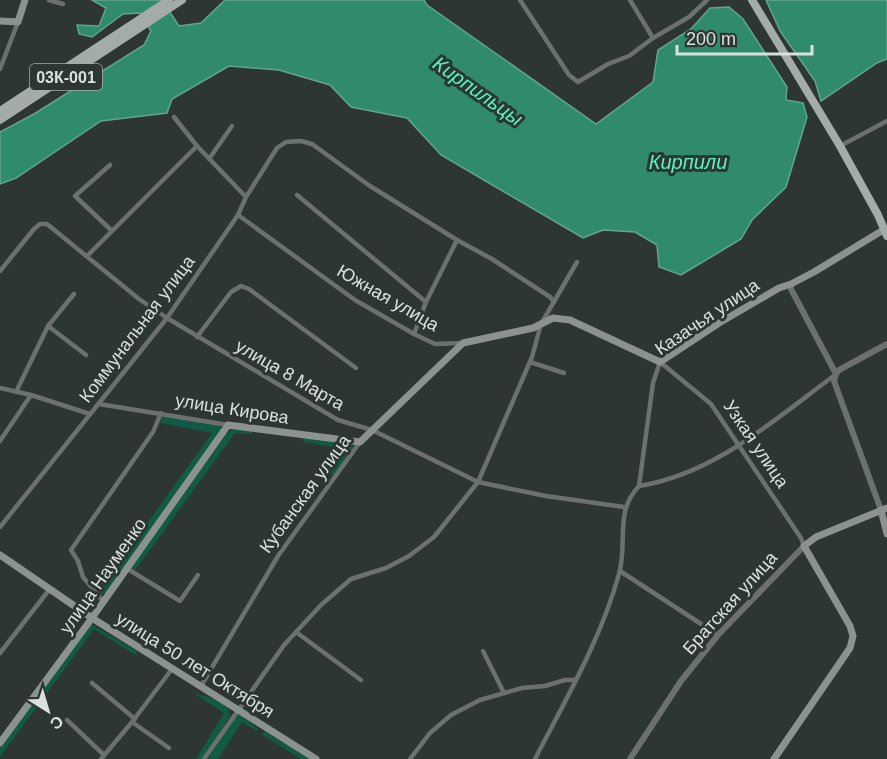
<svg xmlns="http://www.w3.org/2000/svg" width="887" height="759" viewBox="0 0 887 759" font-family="Helvetica,sans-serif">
  <rect width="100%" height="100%" fill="#2d3632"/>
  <g fill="#115a44">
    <path d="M162 416 219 425 222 429 105 594H100L92 584 102 586 212 433 160 423Z"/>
    <path d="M233 429 252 430V434L235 433 134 572 130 569 226 434Z"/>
    <path d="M304 437 351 444 354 448 334 476 329 473 345 449 303 442Z"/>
    <path d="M91 624 136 651 137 656 94 629 0 757V748Z"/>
    <path d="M194 693C206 697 229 701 230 716L204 759H196L224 713Z"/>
    <path d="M237 715H240L257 728 258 732 242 722 218 759H208L233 717Z"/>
    <path d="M265 732 267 733 309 759H301L261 734Z"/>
  </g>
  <g fill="#308b6d" stroke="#63a48f" stroke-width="1.5">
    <path d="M92 0H162L179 26 201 23 225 0H424L427 5 596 124 653 82 658 50 691 29 710 8 729 7 743 19 787 87 786 100 803 103 807 117 786 187 752 220 741 239 681 275 659 267 657 245 635 232 603 230 583 238 441 155 407 118 351 107 330 85 279 70 229 66 172 99 167 113 101 121 16 178 0 184V132L34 114 144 45 151 31 140 13 123 14 92 37 79 34 77 25 99 26 106 8Z"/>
    <path d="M766 0H887V59L877 63 821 101 815 81 780 31Z"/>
  </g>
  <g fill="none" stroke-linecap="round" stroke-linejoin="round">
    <g stroke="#6c706e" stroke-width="4.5">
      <path d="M49 0 63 4"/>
      <path d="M520 0 569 75 578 82 608 64 629 56 653 38 689 17 707 0"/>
      <path d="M630 0 653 38"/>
      <path d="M0 69 18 22"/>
      <path d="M174 117 197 146 246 197"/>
      <path d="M840 146 887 121"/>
      <path d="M209 159 232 126"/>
      <path d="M110 165 75 196 111 230"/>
      <path d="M297 195 426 302"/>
      <path d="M238 215 355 300 414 334 435 344 463 343"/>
      <path d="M87 256 197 146"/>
      <path d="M0 271 34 229 40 224H47L139 299 167 318 338 420 372 430 478 482 546 496 624 507"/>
      <path d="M48 326 86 355"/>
      <path d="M414 334 426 302 457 240"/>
      <path d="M197 337 231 292 241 286 249 289 356 368"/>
      <path d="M530 362 564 373"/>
      <path d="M0 388 31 395 90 414"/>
      <path d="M16 392 48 326 74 294"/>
      <path d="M99 404 228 425"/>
      <path d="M0 441 31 395"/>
      <path d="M639 486C715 474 775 419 835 375"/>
      <path d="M0 527 167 318 238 215 246 197 277 148 286 142 301 141 312 144 370 186 457 240 492 259 550 297 554 302"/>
      <path d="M126 568 180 601 198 575"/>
      <path d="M620 571 718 635"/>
      <path d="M103 601 83 577 78 561 71 550 153 432 161 413"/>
      <path d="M296 632 361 680"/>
      <path d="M483 651 504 693"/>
      <path d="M0 653 49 590"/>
      <path d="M92 683 135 719"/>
      <path d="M201 686 278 556 360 442"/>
      <path d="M67 720 104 755"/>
      <path d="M132 722 169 748"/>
      <path d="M101 759 132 722 172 669"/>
      <path d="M204 759 284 645 321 605 351 579 386 568 409 556 434 537 478 482 532 357 541 324 577 262"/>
      <path d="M410 759 430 733 451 715 480 700 522 688 545 686 565 680H575"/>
      <path d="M535 759C566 699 601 639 619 574 628 542 614 512 639 486L653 383 660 362 711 404 801 538 804 546"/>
    </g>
    <g stroke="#6c706e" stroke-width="6">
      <path d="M791 284V289L836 374 834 381 881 510"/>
      <path d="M836 374 839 370 887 344"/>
      <path d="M630 759 681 681 718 635 804 546"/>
    </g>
    <g stroke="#8b928f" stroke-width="7">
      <path d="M0 21 18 22 25 0"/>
      <path d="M881 510 887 534"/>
      <path d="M0 555 92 618 316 759"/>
      <path d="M0 743 92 618 228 425 360 442 463 343 533 328 553 318 570 320 660 362 719 323 779 288 791 284 814 272 885 229"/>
      <path d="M774 759 850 648 853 636 850 626 804 546 816 537 887 508"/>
    </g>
    <g stroke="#a3aca8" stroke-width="8">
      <path d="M752 0 840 146 878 215 887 236"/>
      <path d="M0 111 169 0"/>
      <path d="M0 120 182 0"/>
    </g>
  </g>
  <g text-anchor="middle" stroke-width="6" stroke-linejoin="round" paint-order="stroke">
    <rect fill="#2d3632" stroke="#a6adaa" stroke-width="1.5" x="30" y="64" width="72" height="26" rx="4.5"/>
    <g font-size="16" font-weight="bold" fill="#dae0dd">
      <text x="66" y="83">03К-001</text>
    </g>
    <g font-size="18" fill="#dae0dd" stroke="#2d3632">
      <text transform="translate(388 298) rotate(30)" y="6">Южная улица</text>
      <text transform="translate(707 317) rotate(-34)" y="6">Казачья улица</text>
      <text transform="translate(137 329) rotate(-53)" y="6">Коммунальная улица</text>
      <text transform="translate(290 375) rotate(30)" y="6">улица 8 Марта</text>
      <text transform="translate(232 409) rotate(9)" y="6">улица Кирова</text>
      <text transform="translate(756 444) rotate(56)" y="6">Узкая улица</text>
      <text transform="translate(305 494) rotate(-54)" y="6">Кубанская улица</text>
      <text transform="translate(103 576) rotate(-55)" y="6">улица Науменко</text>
      <text transform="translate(730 603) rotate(-48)" y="6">Братская улица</text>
      <text transform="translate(195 665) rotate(32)" y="6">улица 50 лет Октября</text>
    </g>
    <g font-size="20" font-style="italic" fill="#55f5c0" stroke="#2d3632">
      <text transform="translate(478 91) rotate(35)" y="7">Кирпильцы</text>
      <text x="688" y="169">Кирпили</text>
    </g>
  </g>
  <g transform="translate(48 711) rotate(143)" stroke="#2d3632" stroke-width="4.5" paint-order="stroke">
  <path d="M0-4.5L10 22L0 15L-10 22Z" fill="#dae0dd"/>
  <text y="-9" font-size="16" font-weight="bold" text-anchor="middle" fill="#dae0dd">С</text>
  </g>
  <path d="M677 45v9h135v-9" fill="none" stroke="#dae0dd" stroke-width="3"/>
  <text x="686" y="45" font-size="18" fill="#dae0dd" stroke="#2d3632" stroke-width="4.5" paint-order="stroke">200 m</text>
</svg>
